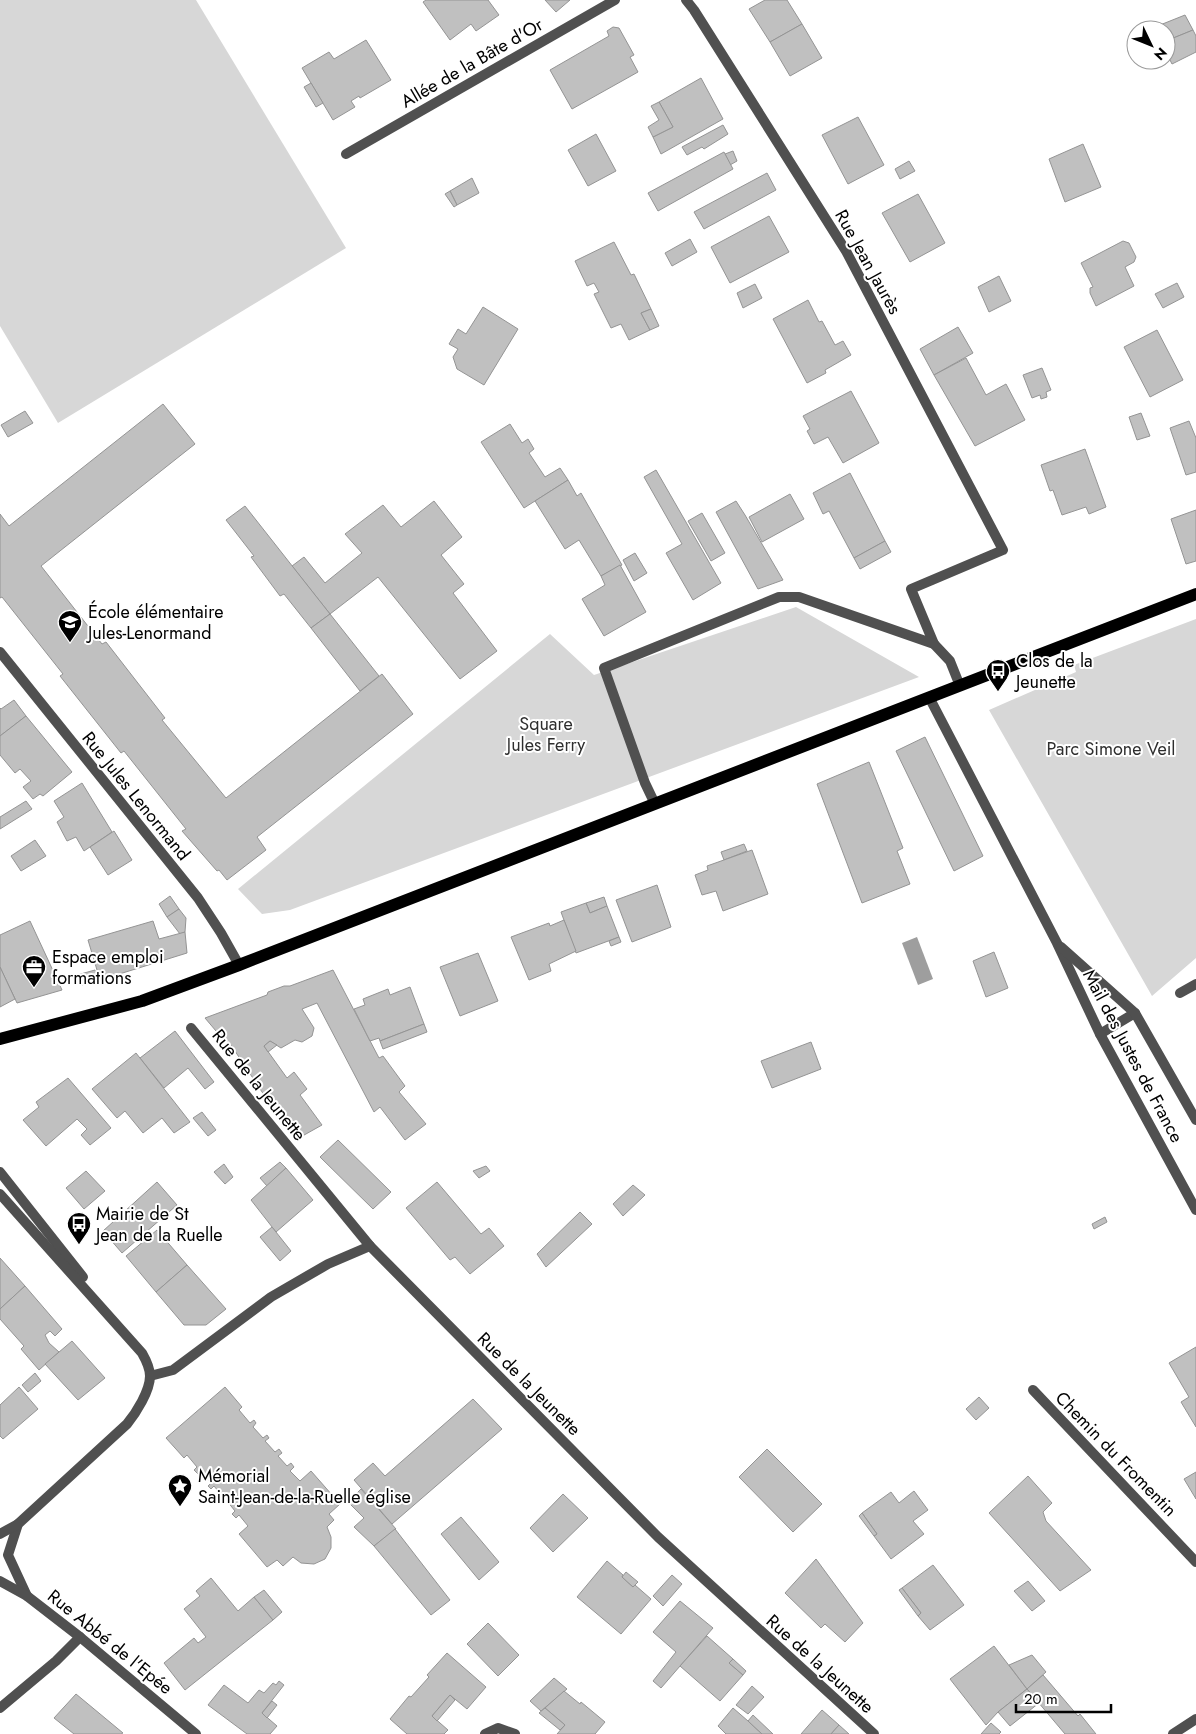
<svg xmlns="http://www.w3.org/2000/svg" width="1196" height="1734" font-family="Jost,sans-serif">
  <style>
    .green { fill: #d7d7d7 }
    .water { fill: #9e9e9e }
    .building { fill: #c0c0c0; stroke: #949494 }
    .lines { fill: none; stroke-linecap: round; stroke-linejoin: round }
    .lane { stroke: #505050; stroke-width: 10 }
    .street { stroke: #505050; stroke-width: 10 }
    .primary { stroke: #000; stroke-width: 12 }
    .labels { text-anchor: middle; stroke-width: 4; stroke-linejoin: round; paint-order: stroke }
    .street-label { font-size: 18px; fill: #000; stroke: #fff }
    .poi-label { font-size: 18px; fill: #000; stroke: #fff; text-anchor: start }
    .park-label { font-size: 18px; fill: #2e2e2e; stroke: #fff }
  </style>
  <rect width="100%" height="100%" fill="#fff"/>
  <!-- green -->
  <g class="green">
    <path d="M0,0H196L346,248L58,423L0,326Z"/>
    <path d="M796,607L919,677L290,910L262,914L238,889L550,634L594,675Z"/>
    <path d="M1196,619V958L1152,996L989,710L1076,672L1074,665Z"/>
  </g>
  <!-- water -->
  <path class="water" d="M917,937L933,979L918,985L902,943Z"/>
  <!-- building -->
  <g class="building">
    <path d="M426,0H488L499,15L476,31L471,24L450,40L423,2Z"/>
    <path d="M545,0H570L556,12Z"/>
    <path d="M765,0H787L802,24L770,42L749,9Z"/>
    <path d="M1185,15L1193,30L1166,41V30H1156L1155,27Z"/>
    <path d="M802,24L822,58L790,76L770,42Z"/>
    <path d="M613,27L619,28L634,55L630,57L638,72L572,109L550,70L609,36L607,31Z"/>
    <path d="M1193,30L1196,36V52L1172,64L1166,52V41Z"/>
    <path d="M366,40L391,80L360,98L359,96L351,101L355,107L333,120L302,68L329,52L334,59Z"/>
    <path d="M701,78L723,119L661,154L653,137L673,127L659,102Z"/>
    <path d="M311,83L323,103L316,107L304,87Z"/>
    <path d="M659,102L673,127L653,137L648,127L659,120L651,106Z"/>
    <path d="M858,117L884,165L848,184L822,135Z"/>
    <path d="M723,125L728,134L704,149L702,147L687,155L682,147Z"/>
    <path d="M596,134L616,171L588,186L568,150Z"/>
    <path d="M1083,144L1101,187L1065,202L1049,159Z"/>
    <path d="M733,151L737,161L730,165L725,154Z"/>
    <path d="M724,152L733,169L658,211L648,193Z"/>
    <path d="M909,161L915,171L900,179L895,169Z"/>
    <path d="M767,173L776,190L704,229L694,212Z"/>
    <path d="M472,178L479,193L457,205L450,191Z"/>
    <path d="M450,191L457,205L454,207L445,194Z"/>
    <path d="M918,194L945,243L910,262L882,213Z"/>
    <path d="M769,216L789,252L730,283L711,247Z"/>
    <path d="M690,239L697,252L672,266L665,253Z"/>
    <path d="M1123,241L1129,243L1136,257L1134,262L1125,267L1134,286L1096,306L1090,293V288L1093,287L1081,263Z"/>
    <path d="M614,242L631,275L634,274L651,309L641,313L650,330L629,340L621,324L611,328L594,294L599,292L594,283L587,286L575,261Z"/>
    <path d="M999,276L1011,301L989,312L978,287Z"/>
    <path d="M1177,283L1184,297L1163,308L1155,294Z"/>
    <path d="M755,284L762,298L743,308L737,293Z"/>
    <path d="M808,300L819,322L822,321L835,345L843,341L851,355L825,370L826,373L807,383L773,319Z"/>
    <path d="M483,307L518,329L484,385L457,369L453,357L458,349L449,344L458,329L466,334Z"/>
    <path d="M651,309L659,326L650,330L641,313Z"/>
    <path d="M958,327L973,353L934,375L920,349Z"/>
    <path d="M1157,330L1183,380L1150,397L1124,347Z"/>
    <path d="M966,358L986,395L1006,384L1025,420L975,446L934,375Z"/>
    <path d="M1042,368L1051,390L1046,392L1047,397L1041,399L1040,395L1032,398L1023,375Z"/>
    <path d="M851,391L879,443L843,463L828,437L814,444L807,431L810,429L803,416Z"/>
    <path d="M163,404L195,444L41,566L102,644L106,642L165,718L162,720L226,798L382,674L413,714L257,837L266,850L227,880L219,870L217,871L182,831L186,829L124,751L121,753L60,676L63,674L2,597L0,598V514L9,526Z"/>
    <path d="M25,411L33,423L8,437L1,425Z"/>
    <path d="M1141,413L1150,436L1137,440L1129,417Z"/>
    <path d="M1189,421L1196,438V472L1186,475L1170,428Z"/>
    <path d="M510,424L522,443L528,439L534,449L529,453L545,477L560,468L568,480L524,508L481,442Z"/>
    <path d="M1085,449L1106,507L1089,514L1086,507L1062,515L1053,490L1050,491L1041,465Z"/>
    <path d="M656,470L721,583L693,600L666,553L682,544L644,477Z"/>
    <path d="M850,473L885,541L854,558L829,511L823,514L813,493Z"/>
    <path d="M568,480L577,496L581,493L622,565L601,576L579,540L565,549L535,501Z"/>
    <path d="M790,494L804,519L762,542L749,517Z"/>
    <path d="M434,501L462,537L441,555L464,584L453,593L497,651L460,679L378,577L330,614L292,566L304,557L325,583L362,553L345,534L383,505L401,527Z"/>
    <path d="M736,501L745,515L783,580L758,589L716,512Z"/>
    <path d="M245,506L330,614L311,628L284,594L280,596L251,557L254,556L226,520Z"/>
    <path d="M1196,510V561L1186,564L1171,519Z"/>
    <path d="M702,513L725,553L711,561L688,521Z"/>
    <path d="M885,541L891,552L860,569L854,558Z"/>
    <path d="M635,553L647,573L634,581L623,560Z"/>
    <path d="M620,565L646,612L604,636L582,599L605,585L601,576Z"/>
    <path d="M330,614L379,676L360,691L311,628Z"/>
    <path d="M14,700L26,716L0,736V708L1,709Z"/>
    <path d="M26,716L72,772L43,796L40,794L33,799L23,787L31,781L20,769L15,773L0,755V736Z"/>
    <path d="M925,737L983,856L954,871L896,751Z"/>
    <path d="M869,762L903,848L897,851L910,884L862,903L817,784Z"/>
    <path d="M82,783L112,832L84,851L76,837L67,841L57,822L64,817L54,801Z"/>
    <path d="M26,801L32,809L0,829V817Z"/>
    <path d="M114,831L132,860L108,875L90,847Z"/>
    <path d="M35,840L46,856L21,871L11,856Z"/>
    <path d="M744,844L747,851L724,860L721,852Z"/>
    <path d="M752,850L768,894L723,911L716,891L702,895L695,875L708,870L707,866Z"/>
    <path d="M657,885L671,927L632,942L616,900Z"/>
    <path d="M170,896L179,909L167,917L159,904Z"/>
    <path d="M604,897L607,906L590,913L586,903Z"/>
    <path d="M586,903L590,913L607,906L619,937L576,953L561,912Z"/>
    <path d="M179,909L186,918L185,932L180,934L167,917Z"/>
    <path d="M564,920L576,951L549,964L551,971L529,980L511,937L549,923L550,926Z"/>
    <path d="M30,921L62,990L17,1003L0,967V935Z"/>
    <path d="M153,921L159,939L185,932L187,953L100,980L88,940Z"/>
    <path d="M619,937L621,942L611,946L609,941Z"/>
    <path d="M994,952L1008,988L986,997L973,961Z"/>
    <path d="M478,953L498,1001L460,1016L440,967Z"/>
    <path d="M0,967L15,999L0,1007Z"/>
    <path d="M95,970L98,980L82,985L77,975Z"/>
    <path d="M333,970L379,1058L383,1056L405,1086L399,1092L426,1124L405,1140L380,1107L374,1112L317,1003L302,1009L314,1028L312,1036L302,1042L295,1040L281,1048L270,1041L264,1046L287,1078L294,1072L307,1089L300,1095L322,1125L297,1139L268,1101L229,1042L227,1044L205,1018L267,995L268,992L284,986H290Z"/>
    <path d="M410,987L424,1024L380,1041L379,1038L370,1041L354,1009L365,1005L363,999L388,989L390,995Z"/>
    <path d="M424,1024L427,1032L383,1049L380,1041Z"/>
    <path d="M175,1031L214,1082L205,1089L188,1068L164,1088L140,1058Z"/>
    <path d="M270,1041L277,1045L268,1052L264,1046Z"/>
    <path d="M811,1042L821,1069L772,1088L761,1061Z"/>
    <path d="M136,1053L190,1122L174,1133L162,1118L143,1133L125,1111L117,1118L92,1089Z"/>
    <path d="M68,1078L111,1128L90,1145L81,1135L87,1129L77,1119L46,1146L23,1120L39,1107L36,1102Z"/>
    <path d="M202,1112L216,1130L208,1136L193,1118Z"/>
    <path d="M338,1140L391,1192L373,1209L320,1157Z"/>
    <path d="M280,1162L286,1168L267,1186L260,1178Z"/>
    <path d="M224,1164L233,1177L225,1184L214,1172Z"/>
    <path d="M486,1166L490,1171L479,1178L473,1171Z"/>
    <path d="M286,1168L313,1200L276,1232L251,1200Z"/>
    <path d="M86,1171L105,1191L84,1209L66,1188Z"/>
    <path d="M157,1182L177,1205L122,1253L103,1231Z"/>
    <path d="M437,1182L481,1234L489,1228L504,1246L470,1274L455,1257L450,1260L406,1208Z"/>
    <path d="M633,1185L645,1195L623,1216L613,1204Z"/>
    <path d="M580,1212L592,1224L546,1267L537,1254Z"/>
    <path d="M1105,1217L1107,1222L1094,1229L1092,1224Z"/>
    <path d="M272,1227L291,1251L280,1261L260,1237Z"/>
    <path d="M157,1230L187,1265L156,1292L126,1256Z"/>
    <path d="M0,1258L25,1286L0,1309Z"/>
    <path d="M187,1265L226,1309L206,1325H184L156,1292Z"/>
    <path d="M25,1286L62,1329L55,1336L50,1331L45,1335L49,1343L59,1352L39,1370L21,1349L24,1346L0,1319V1309Z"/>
    <path d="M72,1341L105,1378L78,1400L45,1364Z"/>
    <path d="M1196,1347V1427L1181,1402L1189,1397L1169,1363Z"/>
    <path d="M35,1373L41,1381L28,1392L22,1385Z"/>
    <path d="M19,1387L38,1409L3,1439L0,1436V1405Z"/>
    <path d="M225,1387L242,1407L239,1410L250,1423L254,1420L256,1423L253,1427L263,1438L267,1435L269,1438L265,1441L275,1452L279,1449L282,1453L278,1456L287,1466L291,1463L294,1467L290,1471L300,1481L311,1471L340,1504L329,1514L334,1520L327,1527L331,1537V1548L325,1559L314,1564L301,1563L293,1557L283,1566L277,1560L267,1567L239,1534L248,1526L239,1515L236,1518L232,1514L235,1511L227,1501L224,1504L220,1500L223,1497L214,1486L211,1489L208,1486L211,1483L201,1471L198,1474L194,1470L197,1467L187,1455L184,1458L166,1438Z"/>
    <path d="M979,1397L989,1408L976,1420L966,1409Z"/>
    <path d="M473,1399L502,1429L392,1524L354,1480L373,1463L385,1476Z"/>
    <path d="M767,1449L822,1504L793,1532L739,1477Z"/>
    <path d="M1196,1472V1499L1184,1479Z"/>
    <path d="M1028,1476L1052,1503L1043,1512L1046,1521L1091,1570L1060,1591L989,1513Z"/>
    <path d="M361,1489L396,1529L374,1546L354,1527L364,1518L348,1502Z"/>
    <path d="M914,1491L928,1510L913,1521L924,1534L891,1559L874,1536L877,1534L862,1513L891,1492L899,1503Z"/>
    <path d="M563,1494L588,1518L553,1552L530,1528Z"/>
    <path d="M862,1513L877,1534L874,1536L859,1516Z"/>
    <path d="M461,1517L499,1562L479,1580L441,1534Z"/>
    <path d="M395,1529L450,1600L431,1615L374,1546Z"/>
    <path d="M816,1559L863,1623L845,1642L825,1624L821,1628L785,1593Z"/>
    <path d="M607,1561L623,1575L622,1577L633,1587L635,1585L651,1599L621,1634L577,1597Z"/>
    <path d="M933,1565L964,1605L930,1630L918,1616L921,1613L902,1588Z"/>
    <path d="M626,1572L638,1582L633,1587L622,1577Z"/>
    <path d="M672,1575L682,1584L663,1606L653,1596Z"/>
    <path d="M211,1578L238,1611L254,1597L273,1620L185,1690L164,1663L194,1638L198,1643L206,1637L184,1609L200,1596L196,1591Z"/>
    <path d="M1028,1581L1045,1601L1032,1611L1014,1591Z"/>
    <path d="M902,1588L921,1613L918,1616L899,1590Z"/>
    <path d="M264,1590L282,1612L273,1620L254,1597Z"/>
    <path d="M680,1601L713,1628L661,1688L653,1681L676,1652L653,1632Z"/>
    <path d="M488,1623L519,1655L498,1676L467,1644Z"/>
    <path d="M707,1636L733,1659L729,1663L743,1675L720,1701L680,1666Z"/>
    <path d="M994,1646L1027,1689L998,1712L986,1725L950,1679Z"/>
    <path d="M447,1653L486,1687L467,1709L450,1695L432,1716L448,1730L444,1734H407L390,1719L409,1696L411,1697L429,1677L427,1675Z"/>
    <path d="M1032,1655L1046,1672L1027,1689L1009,1665Z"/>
    <path d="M733,1659L746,1671L743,1675L729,1663Z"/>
    <path d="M1043,1675L1078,1716L1080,1714L1096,1734H1065L1027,1689Z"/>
    <path d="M554,1678L567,1689L541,1711L530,1701Z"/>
    <path d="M279,1681L284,1685L262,1713L277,1726L270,1734H247L208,1705L224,1685L248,1703L259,1690L264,1693L273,1683L276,1685Z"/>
    <path d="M752,1686L764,1697L748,1714L736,1705Z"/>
    <path d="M1027,1689L1039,1703L1010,1726L998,1712Z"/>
    <path d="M564,1691L580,1704L581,1702L605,1722L595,1734H557L565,1725L545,1708Z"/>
    <path d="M76,1694L123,1733L121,1734H74L54,1718Z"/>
    <path d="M450,1695L455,1700L437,1721L432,1716Z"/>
    <path d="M272,1701L277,1705L267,1718L262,1713Z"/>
    <path d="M545,1708L565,1725L560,1730L539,1713Z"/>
    <path d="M733,1708L748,1721L762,1734H726L718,1726Z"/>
    <path d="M822,1710L839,1725L831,1734H801Z"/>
    <path d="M753,1715L773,1734H762L748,1721Z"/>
    <path d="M991,1723L1001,1732L999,1734H981Z"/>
    <path d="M839,1725L849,1734H831Z"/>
  </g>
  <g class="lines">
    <!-- lane -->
    <g class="lane">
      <path d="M1180,993L1196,984"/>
      <path d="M1100,1034L1135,1013"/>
    </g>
    <!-- street -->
    <g class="street">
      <path d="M686,0L694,10L846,251L1003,550L911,589L934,644"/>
      <path d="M346,154L615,0"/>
      <path d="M0,652L198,898L221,933L239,965"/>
      <path d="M929,697L1057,943L1100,1034L1196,1210"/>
      <path d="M655,804L645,783L604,668L779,597H799L934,644L950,661L960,686"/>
      <path d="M1061,947L1135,1013L1196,1120"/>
      <path d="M191,1028L370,1246L658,1537L874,1734"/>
      <path d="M0,1172L83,1277"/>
      <path d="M0,1194L142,1353C146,1360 150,1368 150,1376C150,1391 136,1413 127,1424L18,1524L8,1555L27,1596"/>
      <path d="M150,1376L173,1370L271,1297L328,1264L370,1246"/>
      <path d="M1033,1390L1196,1562"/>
      <path d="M0,1534L18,1524"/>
      <path d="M0,1581L27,1596L80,1637L196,1734"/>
      <path d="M0,1708L56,1661L80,1637"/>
      <path d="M485,1734L498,1728L515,1734"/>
      <path d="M1173,1734L1196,1719"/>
    </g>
    <!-- primary -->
    <path class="primary" d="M0,1039L142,1001L239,965L1196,594"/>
  </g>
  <!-- icons -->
  <defs>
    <g id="school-pin" transform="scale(1.25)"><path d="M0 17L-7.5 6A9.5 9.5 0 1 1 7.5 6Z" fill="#000" stroke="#fff"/><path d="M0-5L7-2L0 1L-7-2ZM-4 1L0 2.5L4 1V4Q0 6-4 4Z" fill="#fff"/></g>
    <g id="bus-pin" transform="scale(1.25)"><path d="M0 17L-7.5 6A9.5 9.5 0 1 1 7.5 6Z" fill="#000" stroke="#fff"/><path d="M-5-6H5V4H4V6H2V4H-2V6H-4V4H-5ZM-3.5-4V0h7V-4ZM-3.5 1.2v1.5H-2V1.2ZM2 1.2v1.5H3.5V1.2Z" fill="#fff"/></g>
    <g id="office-pin" transform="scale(1.25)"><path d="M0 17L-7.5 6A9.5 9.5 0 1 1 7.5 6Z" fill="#000" stroke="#fff"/><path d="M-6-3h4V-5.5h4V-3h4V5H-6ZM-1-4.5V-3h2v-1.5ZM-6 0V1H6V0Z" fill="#fff"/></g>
    <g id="sight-pin" transform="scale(1.25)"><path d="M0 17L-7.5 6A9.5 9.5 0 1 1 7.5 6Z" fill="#000" stroke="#fff"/><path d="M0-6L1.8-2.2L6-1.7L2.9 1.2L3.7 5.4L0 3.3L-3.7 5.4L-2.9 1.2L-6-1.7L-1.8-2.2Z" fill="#fff"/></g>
  </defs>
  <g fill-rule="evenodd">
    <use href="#school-pin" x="70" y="622"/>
    <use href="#bus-pin" x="998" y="671"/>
    <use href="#office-pin" x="34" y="967"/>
    <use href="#bus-pin" x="79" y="1224"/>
    <use href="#sight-pin" x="180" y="1486"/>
  </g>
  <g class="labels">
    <!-- street labels -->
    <g class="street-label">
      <text transform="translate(472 63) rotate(-30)" y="6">Allée de la Bâte d'Or</text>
      <text transform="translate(868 262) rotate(61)" y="6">Rue Jean Jaurès</text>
      <text transform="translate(136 796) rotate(51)" y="6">Rue Jules Lenormand</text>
      <text transform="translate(1133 1056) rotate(62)" y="6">Mail des Justes de France</text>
      <text transform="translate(259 1085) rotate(51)" y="6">Rue de la Jeunette</text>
      <text transform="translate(529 1384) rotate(45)" y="6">Rue de la Jeunette</text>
      <text transform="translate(1116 1454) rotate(46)" y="6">Chemin du Fromentin</text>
      <text transform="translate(110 1642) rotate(39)" y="6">Rue Abbé de l'Epée</text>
      <text transform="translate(820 1664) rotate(42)" y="6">Rue de la Jeunette</text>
    </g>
    <!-- poi labels -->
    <g class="poi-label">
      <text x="88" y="618">École élémentaire<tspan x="88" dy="21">Jules-Lenormand</tspan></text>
      <text x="1016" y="667">Clos de la<tspan x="1016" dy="21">Jeunette</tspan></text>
      <text x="52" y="963">Espace emploi<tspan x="52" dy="21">formations</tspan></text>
      <text x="96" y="1220">Mairie de St<tspan x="96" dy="21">Jean de la Ruelle</tspan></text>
      <text x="198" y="1482">Mémorial<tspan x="198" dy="21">Saint-Jean-de-la-Ruelle église</tspan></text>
    </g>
    <!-- park labels -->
    <g class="park-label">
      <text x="546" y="730">Square<tspan x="546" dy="21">Jules Ferry</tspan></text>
      <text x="1111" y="755">Parc Simone Veil</text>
    </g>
  </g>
  <!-- north arrow -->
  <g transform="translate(1151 45) rotate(133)"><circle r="24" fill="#ffffff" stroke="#999999"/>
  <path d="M0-4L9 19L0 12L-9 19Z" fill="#000000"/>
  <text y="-8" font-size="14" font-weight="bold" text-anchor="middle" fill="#000000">N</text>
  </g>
  <!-- scale -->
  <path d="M1016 1704v8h95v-8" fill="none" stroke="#000000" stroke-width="2.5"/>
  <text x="1024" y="1704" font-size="15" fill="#000000" stroke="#ffffff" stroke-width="4" paint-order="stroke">20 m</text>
</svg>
